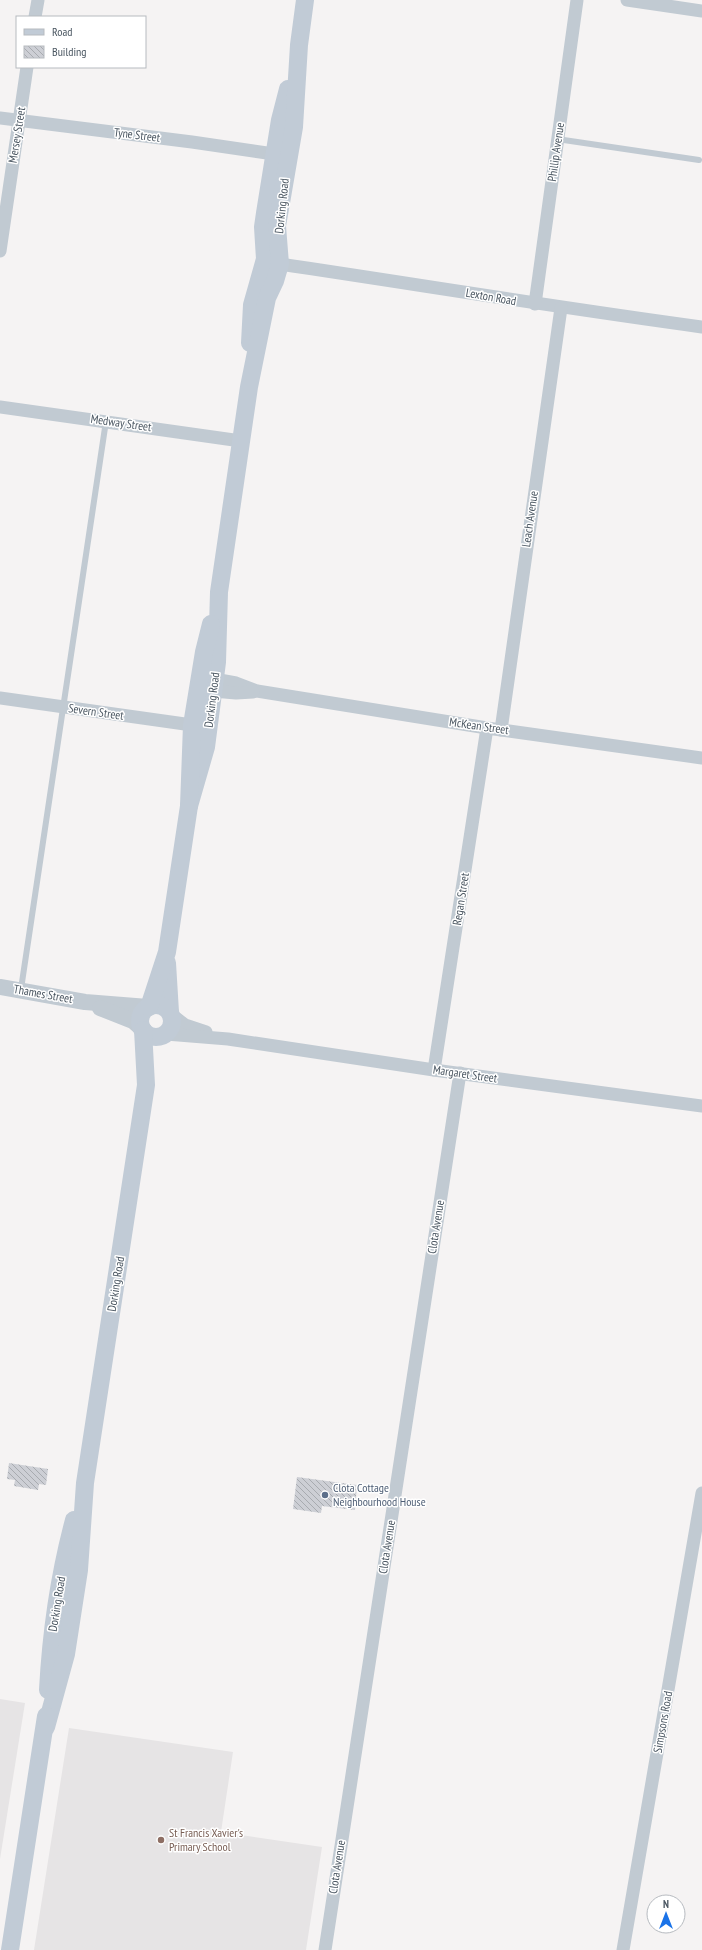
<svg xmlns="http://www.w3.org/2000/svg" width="702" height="1950" font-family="'PT Sans Narrow',sans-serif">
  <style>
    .education { fill: #e6e4e5 }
    .building { fill: url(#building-back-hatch) }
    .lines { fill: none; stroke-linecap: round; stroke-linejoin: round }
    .service { stroke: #c1cad2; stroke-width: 6 }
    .minor { stroke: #c1cad2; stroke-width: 13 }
    .tertiary { stroke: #c1cad2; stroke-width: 16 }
    .secondary { stroke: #c1cbd6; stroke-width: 18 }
    .service-dot { fill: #5c6f8a; stroke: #fff; stroke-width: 1.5 }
    .education-dot { fill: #8d6e63; stroke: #fff; stroke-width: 1.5 }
    .labels { text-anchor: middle; stroke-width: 3; stroke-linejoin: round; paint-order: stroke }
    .street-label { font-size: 12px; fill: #4a5661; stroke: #fff }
    .service-label { font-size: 12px; fill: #4e5e75; stroke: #fff; text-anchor: start }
    .education-label { font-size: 12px; fill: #785e54; stroke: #fff; text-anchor: start }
  </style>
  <defs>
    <pattern id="building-back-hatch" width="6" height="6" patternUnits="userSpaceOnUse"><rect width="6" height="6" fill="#cdcfd5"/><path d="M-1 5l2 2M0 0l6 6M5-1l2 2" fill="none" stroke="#a8abb0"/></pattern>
  </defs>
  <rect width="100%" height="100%" fill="#f5f3f3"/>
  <!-- education -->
  <g class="education">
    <path d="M0,1699L25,1703L0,1859Z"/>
    <path d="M69,1728L233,1752L221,1832L322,1847L306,1950H34Z"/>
  </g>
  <!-- building -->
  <g class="building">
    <path d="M9,1463L48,1469L46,1485L39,1484L38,1490L14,1486L15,1480L7,1479Z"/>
    <path d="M297,1477L357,1485L355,1510L322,1506L321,1513L293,1509Z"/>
  </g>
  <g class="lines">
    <!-- service -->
    <g class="service">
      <path d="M557,139L699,160"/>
      <path d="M21,989L106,421"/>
    </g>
    <!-- minor -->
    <g class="minor">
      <path d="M627,0L702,11"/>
      <path d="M35,17L38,0"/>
      <path d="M0,118L192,142L274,154"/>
      <path d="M0,251L27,67"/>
      <path d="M280,264C421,285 561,308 702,327"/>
      <path d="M535,304L577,0"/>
      <path d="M0,407L241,441"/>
      <path d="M214,679L236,683L257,691L487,728L702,758"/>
      <path d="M213,691L236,693L253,692"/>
      <path d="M0,698L192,725"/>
      <path d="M501,730L561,308"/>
      <path d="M172,1015L185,1025L206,1032"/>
      <path d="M166,1034L228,1039L434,1070L702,1106"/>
      <path d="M434,1070L487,728"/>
      <path d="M325,1950L460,1073"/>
      <path d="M623,1950L702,1493"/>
    </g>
    <!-- tertiary -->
    <g class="tertiary">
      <path d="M0,987L85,1002L148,1007"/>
      <path d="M100,1008L133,1021L141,1028"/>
    </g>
    <!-- secondary -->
    <g class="secondary">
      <path d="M250,343L252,305L265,259L263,227L265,213L280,120L288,89"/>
      <path d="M189,806L206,747L217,662L219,592L249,387L267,298L275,281L280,264L277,226L294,127L299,45L305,0"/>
      <path d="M167,963L170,1012"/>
      <circle cx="156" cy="1021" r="16"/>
      <path d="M149,1007L167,952L189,806L192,725L204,652L211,624"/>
      <path d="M48,1690C51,1633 59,1576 74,1520"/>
      <path d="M46,1727L66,1654L79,1570L85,1483L146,1085L143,1030"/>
      <path d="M10,1950L46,1716"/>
    </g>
  </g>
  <!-- markers -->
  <circle class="service-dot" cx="325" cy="1495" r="4"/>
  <circle class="education-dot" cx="161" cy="1840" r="4"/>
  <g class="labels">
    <!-- street labels -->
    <g class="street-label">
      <text transform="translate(17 135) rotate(-81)" y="4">Mersey Street</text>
      <text transform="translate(137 135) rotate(7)" y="4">Tyne Street</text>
      <text transform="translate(556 152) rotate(-82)" y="4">Phillip Avenue</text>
      <text transform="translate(282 206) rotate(-84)" y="4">Dorking Road</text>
      <text transform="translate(491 297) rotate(10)" y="4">Lexton Road</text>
      <text transform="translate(121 423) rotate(8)" y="4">Medway Street</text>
      <text transform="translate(530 519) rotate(-82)" y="4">Leach Avenue</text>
      <text transform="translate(212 700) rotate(-83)" y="4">Dorking Road</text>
      <text transform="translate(96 712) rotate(8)" y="4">Severn Street</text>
      <text transform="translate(479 726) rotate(8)" y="4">McKean Street</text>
      <text transform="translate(461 899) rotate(-81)" y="4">Regan Street</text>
      <text transform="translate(43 994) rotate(10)" y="4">Thames Street</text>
      <text transform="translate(465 1074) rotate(8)" y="4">Margaret Street</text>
      <text transform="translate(436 1227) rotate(-81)" y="4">Clota Avenue</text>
      <text transform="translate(116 1284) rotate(-81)" y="4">Dorking Road</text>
      <text transform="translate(387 1547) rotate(-81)" y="4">Clota Avenue</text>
      <text transform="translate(57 1604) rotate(-81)" y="4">Dorking Road</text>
      <text transform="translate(663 1722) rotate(-80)" y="4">Simpsons Road</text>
      <text transform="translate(337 1867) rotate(-81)" y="4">Clota Avenue</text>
    </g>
    <!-- service labels -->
    <g class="service-label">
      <text x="333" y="1492">Clota Cottage<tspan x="333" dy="14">Neighbourhood House</tspan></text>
    </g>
    <!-- education labels -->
    <g class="education-label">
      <text x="169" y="1837">St Francis Xavier's<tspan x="169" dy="14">Primary School</tspan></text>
    </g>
  </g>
  <!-- legend -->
  <rect x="16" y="16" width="130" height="52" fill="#ffffff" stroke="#b7bbc0"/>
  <rect x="24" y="29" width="20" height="6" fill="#c1cbd6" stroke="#b7bbc0"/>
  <text x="52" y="36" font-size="12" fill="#4a5661">Road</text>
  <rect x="24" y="46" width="20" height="12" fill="url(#building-back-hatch)" stroke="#b7bbc0"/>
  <text x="52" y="56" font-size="12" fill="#4a5661">Building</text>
  <!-- north arrow -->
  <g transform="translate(666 1914)"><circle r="19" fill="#ffffff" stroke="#b7bbc0"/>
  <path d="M0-3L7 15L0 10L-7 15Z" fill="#1a73e8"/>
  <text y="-6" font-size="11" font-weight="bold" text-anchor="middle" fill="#4a5661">N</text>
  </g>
</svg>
